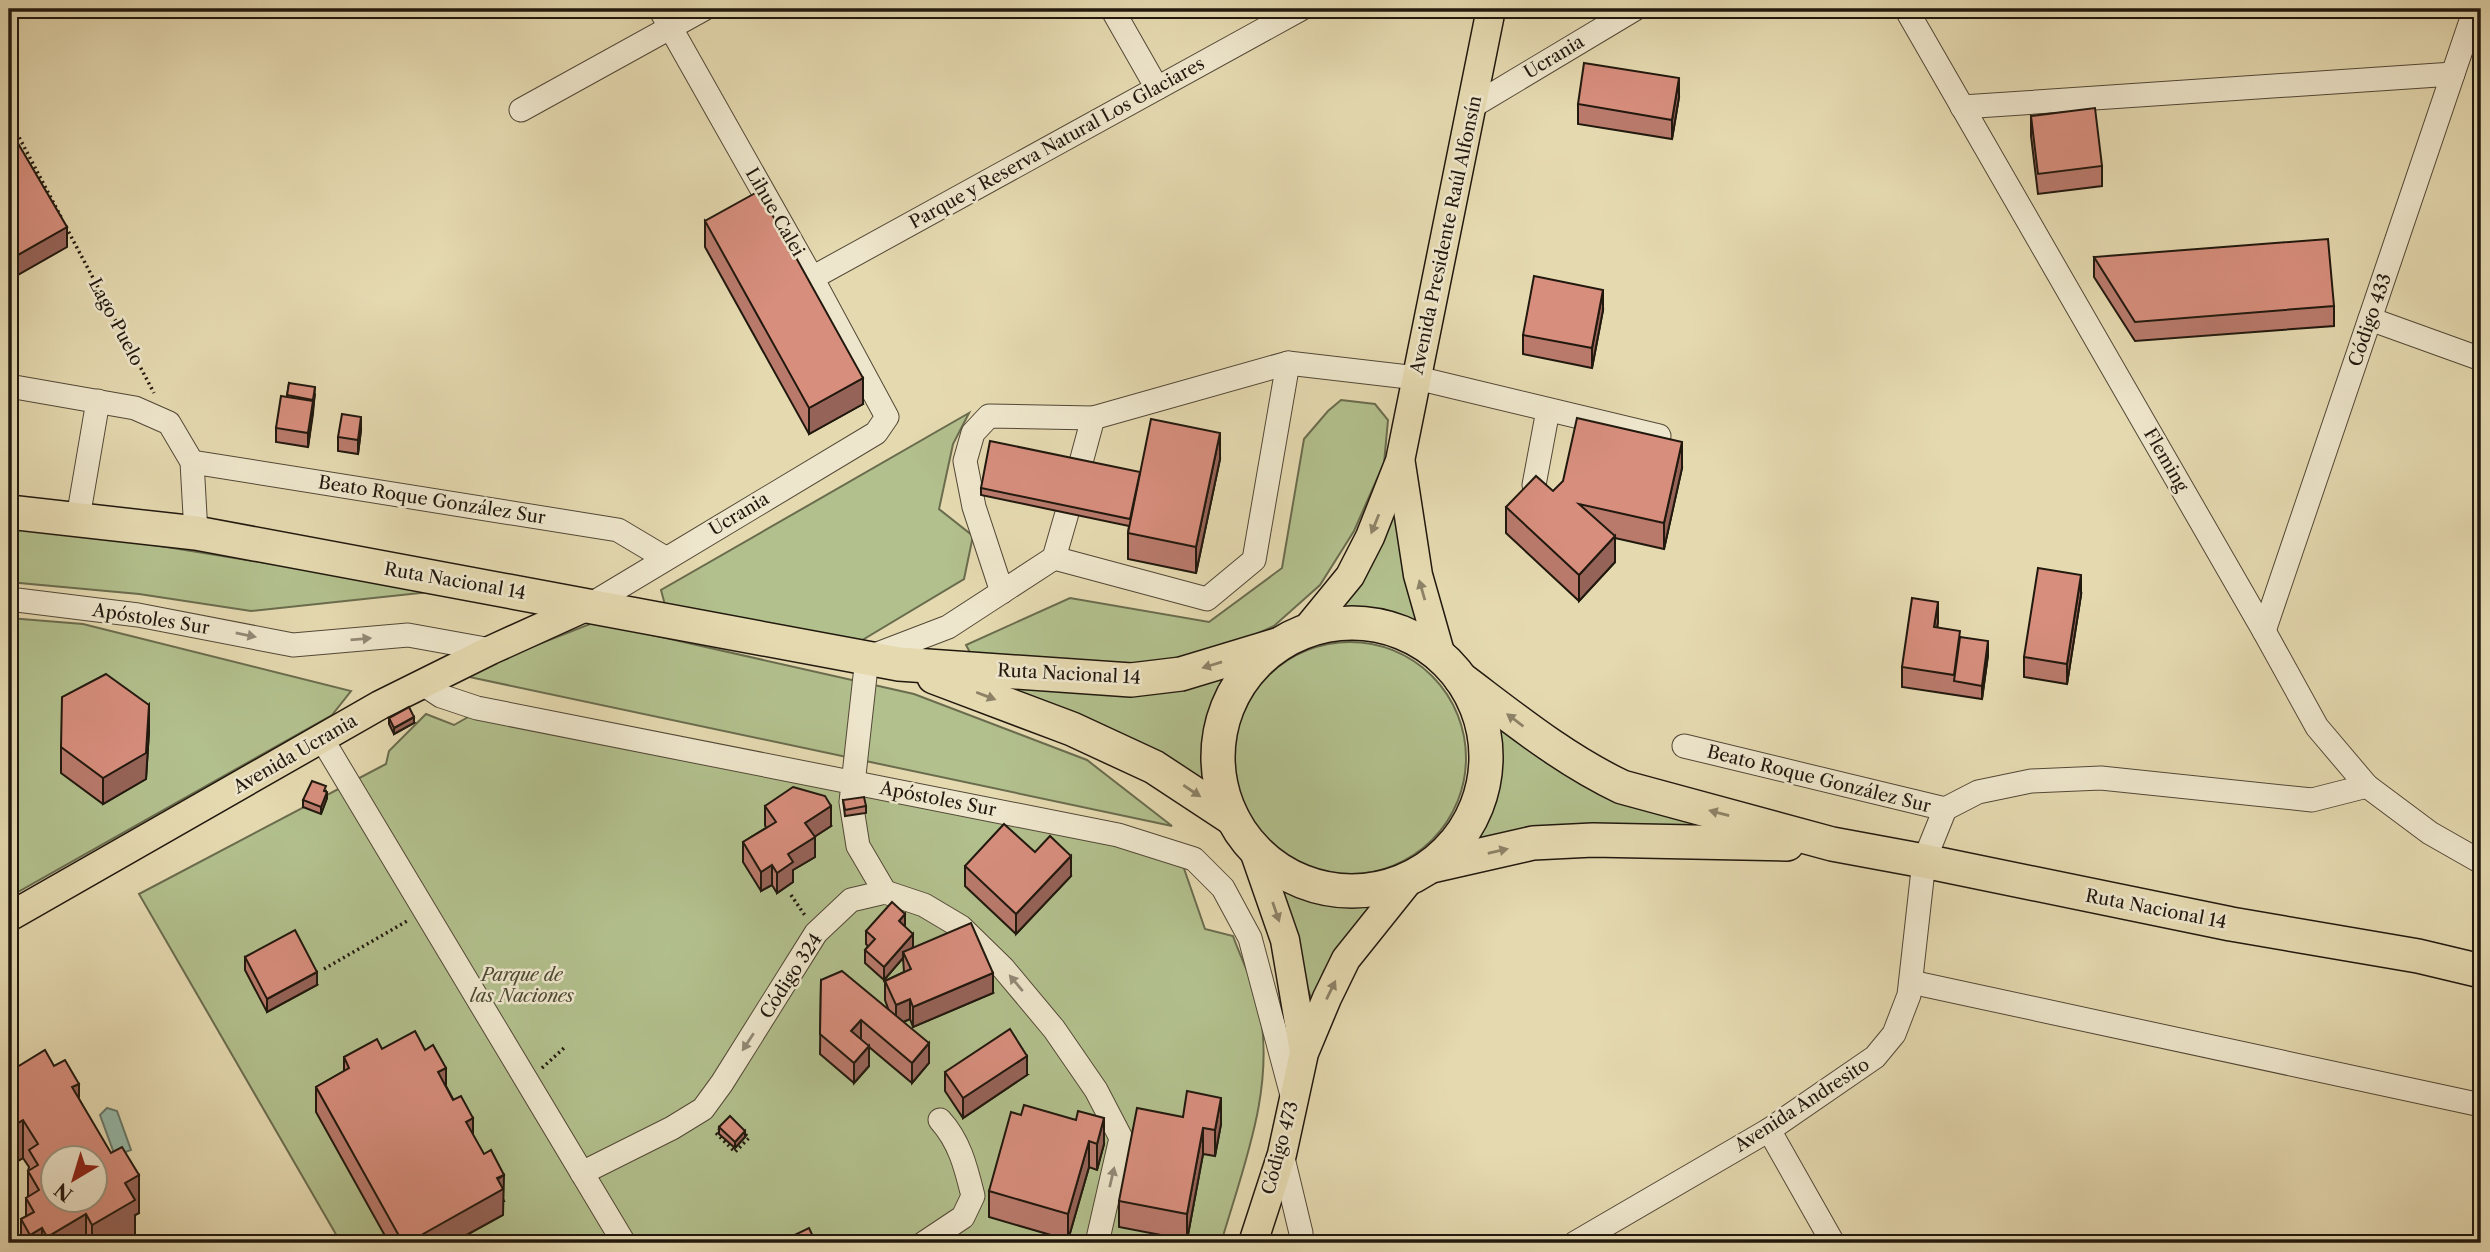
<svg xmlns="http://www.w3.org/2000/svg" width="2490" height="1252" font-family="'Libre Caslon Text',serif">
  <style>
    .green { fill: #b2c08d; stroke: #6a6c4e; stroke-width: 2 }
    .water { fill: #96baa9; stroke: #67796b; stroke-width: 2 }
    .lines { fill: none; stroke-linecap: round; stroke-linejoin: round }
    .minor-casing { stroke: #524836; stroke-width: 25 }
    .major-casing { stroke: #21180e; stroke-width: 31 }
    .highway-casing { stroke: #21180e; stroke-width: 36 }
    .path { stroke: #21180e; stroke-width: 3.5; stroke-dasharray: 2 3.5; stroke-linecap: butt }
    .minor { stroke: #eee6cc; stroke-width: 23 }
    .major { stroke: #e5d9b0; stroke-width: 28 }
    .highway { stroke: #e5d9b0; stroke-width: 33 }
    .wall { fill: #b97a6c; stroke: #21180e; stroke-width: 2 }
    .shaded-wall { fill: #966358; stroke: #21180e; stroke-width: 2 }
    .building { fill: #d78e7d; stroke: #21180e; stroke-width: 2; fill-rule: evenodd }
    .oneway { fill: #8d8267 }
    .oneway2 { fill: #928976 }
    .labels { text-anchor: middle; stroke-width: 5; stroke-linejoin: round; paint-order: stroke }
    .street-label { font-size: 18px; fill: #21180e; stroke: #eee6cc }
    .park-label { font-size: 18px; font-style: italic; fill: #4c4a34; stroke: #eee6cc }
  </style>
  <rect width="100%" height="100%" fill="#e5d9b0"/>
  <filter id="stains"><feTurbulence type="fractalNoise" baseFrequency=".00286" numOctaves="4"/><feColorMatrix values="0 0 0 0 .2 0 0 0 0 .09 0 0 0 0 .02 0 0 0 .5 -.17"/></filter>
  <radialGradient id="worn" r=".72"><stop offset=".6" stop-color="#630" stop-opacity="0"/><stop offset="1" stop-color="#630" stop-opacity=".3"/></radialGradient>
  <!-- green -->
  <g class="green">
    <path d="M1341,400L1375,404L1388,420L1384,463L1354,531L1320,585L1274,626L1228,647L1130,667L973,658L966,645L1070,598L1209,622L1282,568L1304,439L1328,411Z"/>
    <path d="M969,413L953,444L939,509L973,536L964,579L859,642L665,605L661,590Z"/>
    <path d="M1396,498L1423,636L1373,611L1324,617Z"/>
    <path d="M9,527L74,532L439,591L251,611L139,594L9,582Z"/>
    <path d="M9,618L83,624L351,691L332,715L9,897Z"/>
    <path d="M595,622L914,694L1087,760L1172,826L460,675Z"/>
    <circle cx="1350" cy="758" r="116"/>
    <path d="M1238,668L1212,723L1211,799L979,682Z"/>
    <path d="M1485,711L1723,827L1461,848L1488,801L1495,760Z"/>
    <path d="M477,712L1180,857L1205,929L1233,936C1241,959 1254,983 1259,1007C1276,1087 1243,1167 1221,1243H341L139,894L386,764L389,751L426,714L454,725Z"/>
    <path d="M1272,881L1324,902L1378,897L1324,971L1313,1003L1298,962Z"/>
  </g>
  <!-- water -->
  <path class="water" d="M107,1108L117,1111L131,1150L115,1156L100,1115Z"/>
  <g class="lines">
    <!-- minor casing -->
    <g class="minor-casing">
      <g id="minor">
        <path d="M1112,9L1157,88"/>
        <path d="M1906,9L2264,631L2317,727L2367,786L2430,833L2481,862"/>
        <path d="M1473,106L1635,9"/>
        <path d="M1962,107L2453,74"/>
        <path d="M521,110L704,9"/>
        <path d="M812,278L1301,9"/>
        <path d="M2370,319L2481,359"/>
        <path d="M9,386L135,408L169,423L192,462L196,533"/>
        <path d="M192,462L618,530L665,558"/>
        <path d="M1080,466L1093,418L1288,363L1417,378L1659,436"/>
        <path d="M1534,485L1548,410"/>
        <path d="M78,518L98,401"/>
        <path d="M1054,558L1207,599L1254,560L1288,363"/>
        <path d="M1002,592L974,507L965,461L973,433L989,416L1093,418"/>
        <path d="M9,599L138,615L293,645L408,635L491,650"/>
        <path d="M588,606L876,433L887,417L812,278L660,9"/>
        <path d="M2264,631L2475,9"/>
        <path d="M423,684L441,696L477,708L1118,835L1194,859L1223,888L1250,938L1293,1099"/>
        <path d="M322,739L624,1243"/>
        <path d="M1684,746L1945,809L1978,792L2031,781L2101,778L2312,800L2367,786"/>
        <path d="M885,892L858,846L851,802L867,658L948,627L1054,558L1067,513"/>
        <path d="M1911,982L2481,1105"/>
        <path d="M1769,1130L1833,1243"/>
        <path d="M1282,1154L1301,1233L1300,1243"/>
        <path d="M582,1173L672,1128L703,1109L722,1083L816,933L851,900L885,892L924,905L961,927L1003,968L1054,1029L1096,1090L1121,1138L1097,1243"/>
        <path d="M924,1243L963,1217L973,1196C966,1168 960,1142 940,1120"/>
        <path d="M1575,1243L1769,1130L1875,1057L1894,1034L1909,995L1924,861L1945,809"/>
      </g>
    </g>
    <!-- major casing -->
    <g class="major-casing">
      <g id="major">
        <path d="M1401,464L1418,575L1441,656"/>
        <path d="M1305,631L1350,576L1370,537L1400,461L1491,9"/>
        <path d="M1253,848L1285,940L1304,1052"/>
        <path d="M9,917L380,705L491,650L588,606"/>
        <path d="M1253,1243L1282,1154L1304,1053L1327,998L1346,959L1410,879"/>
      </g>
    </g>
    <!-- highway casing -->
    <g class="highway-casing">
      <g id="highway">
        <path d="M9,512L196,533L899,664L1131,680L1181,674L1277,645"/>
        <circle cx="1352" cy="757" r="134"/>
        <path d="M934,677L1072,729L1154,767L1233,819"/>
        <path d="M1461,679C1513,718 1563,759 1622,787L1832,844L1924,861L2231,924L2418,956L2481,971"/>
        <path d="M1432,866L1533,843L1593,840L1787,844"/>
      </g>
    </g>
    <!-- path -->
    <g class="path">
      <path d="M9,118L61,217"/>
      <path d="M66,227L154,393"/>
      <path d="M791,895L806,917"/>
      <path d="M324,969L407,921"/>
      <path d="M542,1068L564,1048"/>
      <path d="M730,1119L749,1138L735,1152L716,1133Z"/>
    </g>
    <!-- minor -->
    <use href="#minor" class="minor"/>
    <!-- major -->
    <use href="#major" class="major"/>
    <!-- highway -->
    <use href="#highway" class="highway"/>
  </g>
  <!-- wall -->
  <g class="wall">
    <path d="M1679,97L1672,139L1578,124V104Z"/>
    <path d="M2031,116L2102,166V186L2038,194L2031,136Z"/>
    <path d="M705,221L863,404L809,434L705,247Z"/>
    <path d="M2094,257L2334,306V326L2135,341L2094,277Z"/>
    <path d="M1603,310L1592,368L1523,354V335Z"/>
    <path d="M289,383L315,394L308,447L276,442V428L287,397Z"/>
    <path d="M361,430L358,454L338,451V437Z"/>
    <path d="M1220,459L1196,573L1128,559V533L1129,526L981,495V488L1140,472Z"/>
    <path d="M1682,468L1664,549L1615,538V562L1579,601L1506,533V507L1553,491Z"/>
    <path d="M2081,595L2067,684L2024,677V657Z"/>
    <path d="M1938,622L1937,627L1960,637L1988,655L1982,699L1902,687V667Z"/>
    <path d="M389,718L414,723L394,734L389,724Z"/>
    <path d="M149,731L146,779L103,804L61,773V747Z"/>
    <path d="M326,791L327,798L321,814L303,807V800Z"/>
    <path d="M843,800L866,806V813L845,816Z"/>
    <path d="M765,806L831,826L814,837L815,857L793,870V882L777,893L772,885L761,891L743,862V842L766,828L765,825Z"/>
    <path d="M1035,852L1071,876L1016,934L965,886V866Z"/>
    <path d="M905,927L913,947L912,948L993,993L913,1027L910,1019L903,1022L929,1063L912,1083L869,1047V1066L854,1083L820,1054L821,980L889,1011L885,1000V981L904,972L903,958L884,980L865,963V950L868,946L866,944V931Z"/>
    <path d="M245,957L317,985L267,1012L245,970Z"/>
    <path d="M382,1049L446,1086L473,1136L504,1201H503V1215L452,1243H389L316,1112V1087L344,1071V1057Z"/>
    <path d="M9,1072L79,1099L139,1213L135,1215V1237L125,1243H21V1219L26,1217V1198L28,1197V1171L29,1167L23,1158L11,1165L9,1161Z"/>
    <path d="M945,1072L1027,1075L963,1118L945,1091Z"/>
    <path d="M1021,1115L1104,1144L1097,1170L1089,1167L1068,1240L989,1217V1191Z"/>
    <path d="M1183,1117L1221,1124L1215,1156L1203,1154L1187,1240L1119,1227V1201Z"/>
    <path d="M719,1127L745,1137L735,1148L719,1134Z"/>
  </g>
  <!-- shaded-wall -->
  <g class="shaded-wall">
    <path d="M1679,78V97L1672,139V120Z"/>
    <path d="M67,227V247L9,280V260Z"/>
    <path d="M1603,290V310L1592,368V348Z"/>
    <path d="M863,378V404L809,434V408Z"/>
    <path d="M315,387L313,414L308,447V433Z"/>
    <path d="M361,417V430L358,454V440Z"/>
    <path d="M1220,433V459L1196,573V547Z"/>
    <path d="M1682,442V468L1664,549V523Z"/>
    <path d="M1615,536V562L1579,601V575Z"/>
    <path d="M2081,575V595L2067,684V664Z"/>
    <path d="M1938,602V622L1934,646V627Z"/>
    <path d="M1988,641V655L1982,699V686Z"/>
    <path d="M149,705V731L146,779L103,804V778Z"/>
    <path d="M414,717V723L394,734V728Z"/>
    <path d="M327,792V798L321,814V807Z"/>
    <path d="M831,806V826L805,843V823Z"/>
    <path d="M815,837V857L793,870V882L777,893V873L788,854Z"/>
    <path d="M1071,856V876L1016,934V914Z"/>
    <path d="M772,865V885L761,891V872Z"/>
    <path d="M905,914V927L899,921Z"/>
    <path d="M913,934V947L905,956L903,952V958L884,980V967Z"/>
    <path d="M317,972V985L267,1012V999Z"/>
    <path d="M993,973V993L913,1027V1007Z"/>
    <path d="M910,999V1019L896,1025V1005Z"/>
    <path d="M861,1020V1040L851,1031Z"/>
    <path d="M929,1043V1063L912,1083V1063Z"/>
    <path d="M869,1046V1066L854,1083V1063Z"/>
    <path d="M1027,1056V1075L963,1118V1098Z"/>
    <path d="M446,1068V1094L438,1072Z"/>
    <path d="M79,1084V1121L72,1087Z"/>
    <path d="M1221,1098V1124L1215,1156V1130Z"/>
    <path d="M473,1118V1144L466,1122Z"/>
    <path d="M1104,1118V1144L1097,1170V1144Z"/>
    <path d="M23,1120V1158L11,1165V1127Z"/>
    <path d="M1203,1128V1154L1187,1240V1214Z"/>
    <path d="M745,1131V1137L735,1148V1142Z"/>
    <path d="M1089,1141V1167L1068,1240V1214Z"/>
    <path d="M139,1175V1213L135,1215V1237L125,1243H92V1225L125,1183Z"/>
    <path d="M504,1175L503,1215L452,1243H407Z"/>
    <path d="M86,1214V1243H47V1237Z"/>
    <path d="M42,1228V1243H30V1235Z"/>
  </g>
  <!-- building -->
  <g class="building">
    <path d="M1584,63L1679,78L1672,120L1578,104Z"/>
    <path d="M2095,108L2102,166L2038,174L2031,116Z"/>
    <path d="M9,128L67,227L9,260Z"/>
    <path d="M759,191L863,378L809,408L705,221Z"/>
    <path d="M2328,239L2334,306L2135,322L2094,257Z"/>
    <path d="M1534,276L1603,290L1592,348L1523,335Z"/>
    <path d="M289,383L315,387L313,400L287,395Z"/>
    <path d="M281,396L313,401L308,433L276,428Z"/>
    <path d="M342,414L361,417L358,440L338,437Z"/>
    <path d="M1577,418L1682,442L1664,523L1579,504L1615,536L1579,575L1506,507L1536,476L1553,491L1563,481Z"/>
    <path d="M1151,419L1220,433L1196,547L1128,533Z"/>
    <path d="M990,441L1140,472L1130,519L981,488Z"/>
    <path d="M2038,568L2081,575L2067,664L2024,657Z"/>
    <path d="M1912,598L1938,602L1934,627L1960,631L1954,675L1902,667Z"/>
    <path d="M1960,637L1988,641L1982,686L1954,681Z"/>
    <path d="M106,674L149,705L146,753L103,778L61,747L62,697Z"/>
    <path d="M409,707L414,717L394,728L389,718Z"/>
    <path d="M312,781L326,786L324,791L327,792L321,807L303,800Z"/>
    <path d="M793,787L825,796L831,806L805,823L815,837L788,854L793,862L777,873L772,865L761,872L743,842L776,822L765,806Z"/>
    <path d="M864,797L866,806L845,810L843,800Z"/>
    <path d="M1004,824L1035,852L1050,836L1071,856L1016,914L965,866Z"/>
    <path d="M892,902L905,914L899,921L913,934L884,967L865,950L875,939L866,931Z"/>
    <path d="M971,923L993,973L913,1007L910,999L896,1005L885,981L911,969L903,952Z"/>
    <path d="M295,930L317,972L267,999L245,957Z"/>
    <path d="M842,971L929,1043L912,1063L861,1020L851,1031L869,1046L854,1063L820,1034L821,980Z"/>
    <path d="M1010,1029L1027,1056L963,1098L945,1072Z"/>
    <path d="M415,1031L425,1050L433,1045L446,1068L438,1072L453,1100L461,1096L473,1118L466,1122L484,1154L491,1150L504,1175L497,1178L503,1189L407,1243H403L316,1087L349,1068L344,1057L377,1039L382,1049Z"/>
    <path d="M45,1050L54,1066L65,1060L79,1084L72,1087L111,1153L122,1147L139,1175L125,1183L135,1200L92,1225L86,1214L47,1237L42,1228L30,1235L21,1219L34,1212L26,1198L39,1190L28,1171L38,1165L29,1150L38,1144L23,1120L11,1127L9,1124V1072ZM52,1158H94V1200H52Z"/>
    <path d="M1187,1091L1221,1098L1215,1130L1203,1128L1187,1214L1119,1201L1137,1108L1183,1117Z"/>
    <path d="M1024,1105L1076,1120L1078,1111L1104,1118L1097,1144L1089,1141L1068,1214L989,1191L1011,1112L1021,1115Z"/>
    <path d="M730,1116L745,1131L735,1142L719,1127Z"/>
    <path d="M809,1228L816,1243H785L784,1240Z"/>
    <path d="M589,1237L592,1243H577Z"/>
  </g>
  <!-- one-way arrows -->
  <defs><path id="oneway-solid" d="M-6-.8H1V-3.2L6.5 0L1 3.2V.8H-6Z" transform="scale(1.75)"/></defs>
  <g class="oneway">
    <use href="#oneway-solid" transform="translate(1375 524) rotate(112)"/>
    <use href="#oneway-solid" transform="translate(1422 590) rotate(-106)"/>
    <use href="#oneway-solid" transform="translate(1212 665) rotate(163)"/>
    <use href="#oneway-solid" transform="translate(986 696) rotate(21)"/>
    <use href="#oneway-solid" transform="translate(1515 720) rotate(-143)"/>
    <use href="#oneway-solid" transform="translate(1192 791) rotate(34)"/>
    <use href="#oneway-solid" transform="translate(1719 813) rotate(-165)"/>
    <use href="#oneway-solid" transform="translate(1498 851) rotate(-13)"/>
    <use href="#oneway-solid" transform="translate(1276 912) rotate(71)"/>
    <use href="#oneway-solid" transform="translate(1331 990) rotate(-64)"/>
  </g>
  <g class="oneway2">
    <use href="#oneway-solid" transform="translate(246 635) rotate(11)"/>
    <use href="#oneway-solid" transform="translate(361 639) rotate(-5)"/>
    <use href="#oneway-solid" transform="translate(1016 983) rotate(-130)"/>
    <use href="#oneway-solid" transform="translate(748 1042) rotate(123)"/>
    <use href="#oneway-solid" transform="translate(1112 1177) rotate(-77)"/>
  </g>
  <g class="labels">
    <!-- street labels -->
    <g class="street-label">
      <text transform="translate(1554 57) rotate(-31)" y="6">Ucrania</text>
      <text transform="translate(1057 143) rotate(-29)" y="6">Parque y Reserva Natural Los Glaciares</text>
      <text transform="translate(775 212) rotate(60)" y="6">Lihue Calei</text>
      <text transform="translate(1446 235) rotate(-78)" y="6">Avenida Presidente Raúl Alfonsín</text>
      <text transform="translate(2370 320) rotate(-71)" y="6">Código 433</text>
      <text transform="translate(116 322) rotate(62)" y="6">Lago Puelo</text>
      <text transform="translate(2166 460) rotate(60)" y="6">Fleming</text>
      <text transform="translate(432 500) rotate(9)" y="6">Beato Roque González Sur</text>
      <text transform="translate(739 514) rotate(-31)" y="6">Ucrania</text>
      <text transform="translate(455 581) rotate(10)" y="6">Ruta Nacional 14</text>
      <text transform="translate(151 619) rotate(9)" y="6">Apóstoles Sur</text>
      <text transform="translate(1069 674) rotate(3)" y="6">Ruta Nacional 14</text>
      <text transform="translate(295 754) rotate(-30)" y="6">Avenida Ucrania</text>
      <text transform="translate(1819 779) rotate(14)" y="6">Beato Roque González Sur</text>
      <text transform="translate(938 799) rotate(11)" y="6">Apóstoles Sur</text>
      <text transform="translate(2156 909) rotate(11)" y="6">Ruta Nacional 14</text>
      <text transform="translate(791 976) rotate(-57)" y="6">Código 324</text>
      <text transform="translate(1802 1105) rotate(-33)" y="6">Avenida Andresito</text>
      <text transform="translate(1280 1148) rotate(-75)" y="6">Código 473</text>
    </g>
    <!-- park labels -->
    <g class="park-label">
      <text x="522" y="981">Parque de<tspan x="522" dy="21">las Naciones</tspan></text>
    </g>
  </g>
  <!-- margin -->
  <rect width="2490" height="1252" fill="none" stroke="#e5d9b0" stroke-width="35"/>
  <rect x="10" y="10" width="2469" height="1231" fill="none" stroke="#21180e" stroke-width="3.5"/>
  <rect x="18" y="18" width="2455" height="1217" fill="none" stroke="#21180e" stroke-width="2"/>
  <!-- north arrow -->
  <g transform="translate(74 1179) rotate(218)"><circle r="33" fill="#eee6cc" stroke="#9c9480" stroke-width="2"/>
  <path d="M0-5L12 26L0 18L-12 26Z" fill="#8f2418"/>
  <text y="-10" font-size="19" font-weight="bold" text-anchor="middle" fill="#21180e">N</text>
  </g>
  <rect width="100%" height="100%" filter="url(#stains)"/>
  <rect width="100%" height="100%" fill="url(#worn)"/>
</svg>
